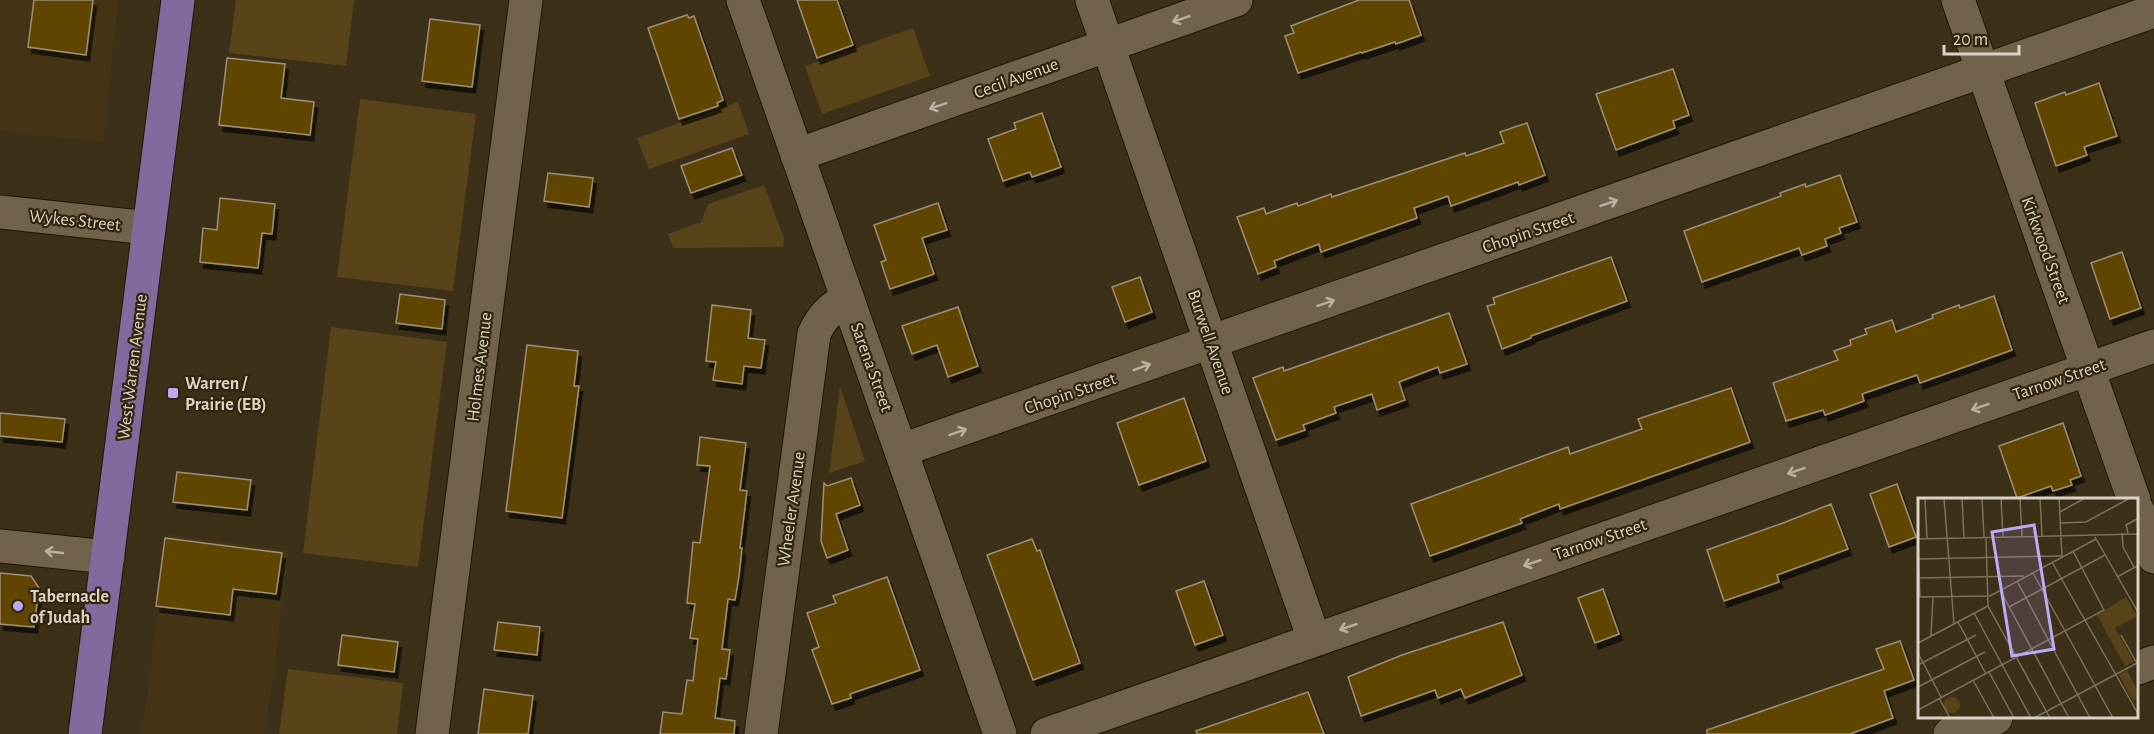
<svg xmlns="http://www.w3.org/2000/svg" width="2154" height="734" font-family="'Alegreya Sans',sans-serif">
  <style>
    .built { fill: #453516 }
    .green { fill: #594318 }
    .building { fill: #604405; stroke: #9d8f75; stroke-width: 1.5; filter: url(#shadow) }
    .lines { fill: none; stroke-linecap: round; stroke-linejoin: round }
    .minor-casing { stroke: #231702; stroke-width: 35 }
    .major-casing { stroke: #231702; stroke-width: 35 }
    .minor { stroke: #71634b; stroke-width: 33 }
    .major { stroke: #826a9f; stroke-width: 33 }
    .oneway { stroke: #bab1a0 }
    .poi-dot { fill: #bcaaf6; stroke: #32260f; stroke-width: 2 }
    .labels { text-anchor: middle; stroke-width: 4.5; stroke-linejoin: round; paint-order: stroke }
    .street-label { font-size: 18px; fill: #dad2c4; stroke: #32260f }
    .poi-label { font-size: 18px; font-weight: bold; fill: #dad2c4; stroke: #32260f; text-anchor: start }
    .inset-road { fill: none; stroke: #7b715d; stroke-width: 1.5 }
    .view { fill: #bcaaf6; fill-opacity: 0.15; stroke: #bcaaf6; stroke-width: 3 }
    .inset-edge { fill: none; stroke: #dad2c4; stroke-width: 3 }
  </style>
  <defs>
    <filter id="shadow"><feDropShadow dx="3.5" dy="6" stdDeviation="0" flood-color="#0009"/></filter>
  </defs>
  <rect width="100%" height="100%" fill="#3c3019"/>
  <!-- built -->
  <g class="built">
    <path d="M0,0H118L103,142L0,131Z"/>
    <path d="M168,534L289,551L265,734H142Z"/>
  </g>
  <!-- green -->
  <g class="green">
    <path d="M236,0H354L346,66L229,53Z"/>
    <path d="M913,28L930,76L822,114L805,66Z"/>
    <path d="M360,99L476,114L453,291L337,277Z"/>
    <path d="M738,102L749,134L649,169L637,138Z"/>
    <path d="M764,185L784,238L783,247L673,248L668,234L701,222L708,204Z"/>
    <path d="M331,327L447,342L418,567L303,553Z"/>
    <path d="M840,386L865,461L829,473Z"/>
    <path d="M288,669L403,683L397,734H279Z"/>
  </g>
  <!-- building -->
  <g class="building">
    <path d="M34,0H93L86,55L28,47Z"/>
    <path d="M797,0H837L853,45L817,58Z"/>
    <path d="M1359,0H1409L1421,35L1396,44L1395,42L1362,53L1361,52L1298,73L1285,36L1294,33L1291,26Z"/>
    <path d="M687,15L689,18L694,16L723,100L717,103L718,106L679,119L648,28Z"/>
    <path d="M430,19L480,25L472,87L422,81Z"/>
    <path d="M227,58L285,64L281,98L314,102L310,135L219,125Z"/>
    <path d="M1673,69L1689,115L1673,121L1675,128L1616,150L1596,94Z"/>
    <path d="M2099,83L2117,136L2084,147L2087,155L2056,166L2035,103L2065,92L2066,95Z"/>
    <path d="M1042,113L1061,167L1032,177L1030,172L1003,181L988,139L1016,129L1014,123Z"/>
    <path d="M1527,123L1545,175L1519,185L1518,182L1451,206L1448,196L1414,208L1417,218L1321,252L1319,244L1282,258L1274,261L1276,267L1258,274L1237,217L1264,208L1266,214L1297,203L1298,206L1331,194L1332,197L1465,153L1466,156L1504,143L1500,132Z"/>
    <path d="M732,148L742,175L691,193L681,166Z"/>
    <path d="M548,173L593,178L589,207L544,201Z"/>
    <path d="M1840,175L1857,222L1839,228L1841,233L1825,239L1827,246L1802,255L1799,248L1702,282L1684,231L1781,196L1780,193L1805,184L1806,187Z"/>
    <path d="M220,198L275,204L272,234L262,233L258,268L200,262L203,228L217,230Z"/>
    <path d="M938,203L947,230L922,238L934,274L890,289L881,262L886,260L874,225Z"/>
    <path d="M2122,252L2141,308L2110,319L2091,263Z"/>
    <path d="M1611,257L1627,301L1531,336V338L1502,349L1487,306L1495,304L1493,298Z"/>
    <path d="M1140,277L1152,312L1125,322L1112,287Z"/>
    <path d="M400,294L445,300L442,329L396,323Z"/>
    <path d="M1994,296L2012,350L1920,383L1917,375L1862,394L1864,401L1825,415L1823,410L1786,421L1773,383L1838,360L1834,351L1851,345L1850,340L1867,334L1865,329L1892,320L1896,332L1933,318L1932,315L1959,305L1960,308Z"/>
    <path d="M712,305L751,310L748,338L765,340L761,368L744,366L742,384L713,380L716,362L706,361Z"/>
    <path d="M958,307L978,366L948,377L937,345L912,354L902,326Z"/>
    <path d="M1449,313L1467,364L1440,373L1438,367L1399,382L1405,400L1377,410L1372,394L1334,407L1336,413L1303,425L1305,430L1276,440L1253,378L1283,367L1284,371Z"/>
    <path d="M527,345L578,351L574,386H579L562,518L506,511Z"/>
    <path d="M1731,388L1750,442L1560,509L1559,504L1520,519L1522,523L1430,556L1411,504L1568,447L1570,454L1642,429L1638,419Z"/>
    <path d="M1184,398L1206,461L1139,485L1117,423Z"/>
    <path d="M0,413L65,419L62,442L0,436Z"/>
    <path d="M2063,423L2081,476L2070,480L2072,485L2053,491L2051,486L2017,498L1999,446Z"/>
    <path d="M700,437L746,443L740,490L747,491L740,548H742L739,576L735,600L728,599L722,649L730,650L726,679L720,678L715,718L735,721L734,734H660L663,712L682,714L687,680L693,681L698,639L690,638L695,604L687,603L693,542L700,543L710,466L697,465Z"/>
    <path d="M177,472L251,480L247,510L173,502Z"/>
    <path d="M851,478L860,505L836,514L848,550L827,558L821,541L824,483L827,486Z"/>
    <path d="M1897,484L1916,537L1889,547L1870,494Z"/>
    <path d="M1831,504L1848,549L1777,575L1779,582L1724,601L1707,550L1783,523Z"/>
    <path d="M165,538L282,553L276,594L233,589L230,615L156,606Z"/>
    <path d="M1032,539L1037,551L1040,550L1080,663L1033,680L987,555Z"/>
    <path d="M0,573L31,576L39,588L34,627L0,624Z"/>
    <path d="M887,577L920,670L850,694L851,698L832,704L812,650L819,647L807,613L836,603L833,596Z"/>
    <path d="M1204,581L1223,635L1195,645L1176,591Z"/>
    <path d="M1603,589L1619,634L1595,643L1578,598Z"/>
    <path d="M498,622L540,627L537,655L494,650Z"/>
    <path d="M1503,622L1522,675L1465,698L1461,689L1438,698L1435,690L1361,716L1348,677L1402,655Z"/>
    <path d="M342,635L398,642L394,672L338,665Z"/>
    <path d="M1900,641L1914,680L1884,691L1893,718L1850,734H1707V730L1884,669L1876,649Z"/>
    <path d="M484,689L533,696L528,734H478Z"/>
    <path d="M1308,692L1324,734H1197L1196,731Z"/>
  </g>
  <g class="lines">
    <!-- minor casing -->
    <g class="minor-casing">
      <g id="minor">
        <path d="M743,0L1000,734"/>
        <path d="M1092,0L1314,639"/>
        <path d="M1958,0L2134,500"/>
        <path d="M797,155L1236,0"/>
        <path d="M0,212L149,228"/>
        <path d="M902,450L2154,11"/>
        <path d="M2138,511L2154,557"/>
        <path d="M0,546L108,557"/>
        <path d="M2138,668L2154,662"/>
        <path d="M432,734L526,0"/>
        <path d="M761,734L814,334C821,318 832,306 848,299"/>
        <path d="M1047,734L2154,346"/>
        <path d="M1950,734L1996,718"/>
      </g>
    </g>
    <!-- major casing -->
    <g class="major-casing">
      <path id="major" d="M85,734L178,0"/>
    </g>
    <!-- minor -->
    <use href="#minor" class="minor"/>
    <!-- major -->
    <use href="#major" class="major"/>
  </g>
  <!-- one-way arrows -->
  <defs><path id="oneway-shaft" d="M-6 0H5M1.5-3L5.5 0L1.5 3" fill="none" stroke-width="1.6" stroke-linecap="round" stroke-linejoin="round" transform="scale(1.5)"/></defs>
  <g class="oneway">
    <use href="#oneway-shaft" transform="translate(1181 19) rotate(161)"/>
    <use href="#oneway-shaft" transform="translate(938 106) rotate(161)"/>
    <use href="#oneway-shaft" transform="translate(1609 203) rotate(-19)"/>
    <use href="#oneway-shaft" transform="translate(1326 303) rotate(-19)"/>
    <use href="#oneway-shaft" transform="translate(1142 367) rotate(-20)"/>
    <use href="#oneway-shaft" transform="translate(1980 407) rotate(161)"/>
    <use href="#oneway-shaft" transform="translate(958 432) rotate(-19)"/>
    <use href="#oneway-shaft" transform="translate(1796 471) rotate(161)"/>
    <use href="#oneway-shaft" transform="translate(54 552) rotate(-174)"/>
    <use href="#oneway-shaft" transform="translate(1532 563) rotate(161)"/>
    <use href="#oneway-shaft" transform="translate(1348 627) rotate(161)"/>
  </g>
  <!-- markers -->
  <g class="poi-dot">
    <rect x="167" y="387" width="12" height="12" rx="3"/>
    <circle cx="18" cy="606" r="6"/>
  </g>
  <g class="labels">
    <!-- street labels -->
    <g class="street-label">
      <text transform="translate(1016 78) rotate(-20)" y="6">Cecil Avenue</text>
      <text transform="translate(75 220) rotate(6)" y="6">Wykes Street</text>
      <text transform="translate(1528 232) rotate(-19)" y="6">Chopin Street</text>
      <text transform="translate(2046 250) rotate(70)" y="6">Kirkwood Street</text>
      <text transform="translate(1211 342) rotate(71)" y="6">Burwell Avenue</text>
      <text transform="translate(132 367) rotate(-83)" y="6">West Warren Avenue</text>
      <text transform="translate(479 367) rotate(-83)" y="6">Holmes Avenue</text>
      <text transform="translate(872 367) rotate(70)" y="6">Sarena Street</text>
      <text transform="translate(2059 379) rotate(-19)" y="6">Tarnow Street</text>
      <text transform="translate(1070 393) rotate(-19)" y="6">Chopin Street</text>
      <text transform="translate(791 509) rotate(-82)" y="6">Wheeler Avenue</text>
      <text transform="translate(1600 539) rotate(-19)" y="6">Tarnow Street</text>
    </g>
    <!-- poi labels -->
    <g class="poi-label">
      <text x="185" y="389">Warren /<tspan x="185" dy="21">Prairie (EB)</tspan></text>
      <text x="30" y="602">Tabernacle<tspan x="30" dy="21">of Judah</tspan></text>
    </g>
  </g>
  <!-- overview -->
  <g transform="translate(1918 498)">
    <rect width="220" height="220" fill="#3c3019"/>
    <path d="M208,99L219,118L197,130L216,164L207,168L179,117ZM209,172L220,194V200L215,203L201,177ZM26 207a8 8 0 1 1 16 0a8 8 0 1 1-16 0Z" fill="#594318"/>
    <path class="inset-road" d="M7,0L9,40M26,0L36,126M44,0L46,40M64,0L66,39M83,0L85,39M102,0L104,38M122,0L124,38M141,0L144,59M142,14L167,0M143,25L168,24L212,0M204,35L205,49L216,69M210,35L208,27L221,20M68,39L70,108L132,220M177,39L221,116M0,41L2,99M0,41L221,36M0,61L143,58M134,64L219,214M115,75L195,220M199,79L221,67M0,80L106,78M99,83L172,220M82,92L151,220M0,99L72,98L178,41M91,109L187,57M56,115L113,220M40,124L68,176M203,137L221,169M13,138L15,99M0,145L70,108M0,155L23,199M0,167L58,137M71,174L96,220M55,182L76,220M0,189L67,154M21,200L32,220M0,212L186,112L155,53M116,220L221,164"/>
    <path class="view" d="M116,27L136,151L94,158L74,34Z"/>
    <rect width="220" height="220" class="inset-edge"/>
  </g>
  <!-- scale -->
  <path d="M1944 45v9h75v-9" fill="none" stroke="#dad2c4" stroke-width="3"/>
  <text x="1953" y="45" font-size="18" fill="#dad2c4" stroke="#32260f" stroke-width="4.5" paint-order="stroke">20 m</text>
</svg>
